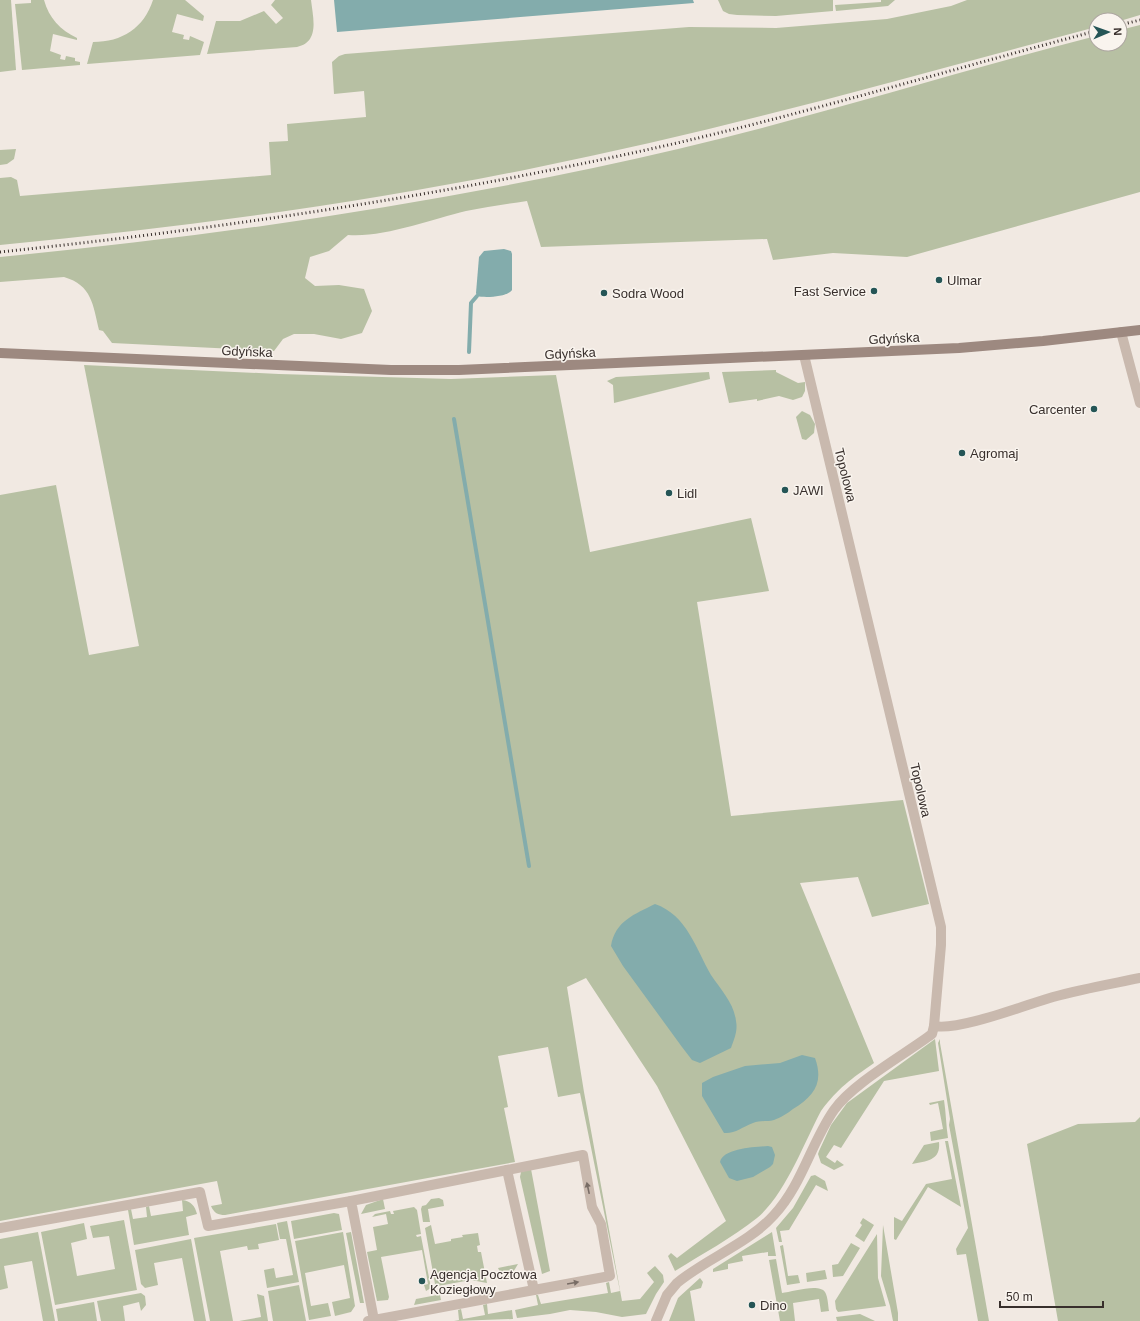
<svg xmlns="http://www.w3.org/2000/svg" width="1140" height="1321" font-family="Helvetica,sans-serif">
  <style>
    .green { fill: #b7c0a3 }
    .water { fill: #83acac }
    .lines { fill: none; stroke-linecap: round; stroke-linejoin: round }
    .stream { stroke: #83acac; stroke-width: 4 }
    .minor { stroke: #c9b9ae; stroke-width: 10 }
    .secondary { stroke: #9d8980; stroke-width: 10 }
    .rail { stroke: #382f2c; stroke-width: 3; stroke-dasharray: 1 3; stroke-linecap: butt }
    .oneway { fill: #796d66 }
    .poi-dot { fill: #255556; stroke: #f9f4ee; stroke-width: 1.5 }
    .labels { text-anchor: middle; stroke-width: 3; stroke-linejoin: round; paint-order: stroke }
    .poi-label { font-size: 13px; fill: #382f2c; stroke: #f9f4ee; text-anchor: start }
    .street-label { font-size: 13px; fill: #382f2c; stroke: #f9f4ee }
  </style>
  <rect width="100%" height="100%" fill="#f1e9e2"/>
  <!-- green -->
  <g class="green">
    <path d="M0,0H11L16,70L0,72Z"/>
    <path d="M31,0H44C49,18 60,30 77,38V40L53,34L50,51L61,55L60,59L65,60L66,56L75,58V61L80,62V65L22,70L15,4L31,3Z"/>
    <path d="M153,0H185L204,16L203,21L177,14L172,32L184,35L183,39L189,40L190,36L204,42L200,55L87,64L93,42C122,42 144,28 153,0Z"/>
    <path d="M275,0H311C313,18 320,42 297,47L207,54L216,21H240L264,11L276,24L283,18L271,5Z"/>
    <path d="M718,0H833V11L776,16L737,15L729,14L723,11Z"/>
    <path d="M881,0H895L888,6L836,11L835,5L881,2Z"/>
    <path d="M967,0H1140V15L1120,21L1096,20V27C909,77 724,130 534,168C358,204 179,228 0,245V178L11,177L17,180L20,196L271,175L269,142L288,141L287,124L366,117L364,91L334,94L332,62L339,56L345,54L689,27L776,28L887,19L951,6Z"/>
    <path d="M1140,25V192L907,257L833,253L773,260L767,239L541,247L527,201C507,204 486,207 466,211C432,219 383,238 348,235L329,251L310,257L305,278L315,286L339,285L364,289L372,311L362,333L341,339L314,334H294L283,339L274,351L112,343L103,331L99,330C93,305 92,285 64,277L0,282V257C228,235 455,201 678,149C818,116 956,72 1096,36V44H1120V30Z"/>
    <path d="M16,149L14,159L7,164L0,165V150Z"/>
    <path d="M84,365L279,374L451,379L556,375L590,552L751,518L769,591L697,602L731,816L903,800L929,904L872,917L858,877L800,883L874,1063C851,1079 838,1088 821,1111C804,1143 785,1195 757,1218C732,1238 702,1254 675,1271L668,1256L671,1253L677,1258L726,1221L657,1086L586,978L567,987L584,1092L622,1301L640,1299L654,1282L647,1273L655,1266L663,1275L664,1282L656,1294L646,1314L622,1317L596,1312L570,1310L550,1314L517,1318L515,1310L538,1305L536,1295H538L541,1304L608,1293L606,1283L609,1282L611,1293L620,1291L580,1093L558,1097L548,1047L498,1056L508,1107L504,1108L515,1162L225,1215C218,1215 214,1213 211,1206L222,1204L217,1181L0,1221V495L56,485L89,655L139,646Z"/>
    <path d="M776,370V372L798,383L805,382V391L802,397L793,400L779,396L757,401V399L729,403L722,372Z"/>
    <path d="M709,372L710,379L614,403L613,385L607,381L616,377Z"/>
    <path d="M802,411L810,415L815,424L814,433L806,440L802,439L796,417Z"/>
    <path d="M935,1039L939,1071L884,1081L841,1148L834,1145L826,1157L835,1163L837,1160L844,1165L834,1170L821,1163L818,1154L819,1151L831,1125L847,1103Z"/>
    <path d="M940,1039V1043L989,1321H978L966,1254L957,1255L956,1249L968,1228L949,1125L950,1119L938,1043Z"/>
    <path d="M944,1100C946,1113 946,1125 948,1138L931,1141L930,1132L943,1129L938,1103L930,1105L929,1103Z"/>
    <path d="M1140,1117V1321H1058L1027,1144L1078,1124L1135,1122Z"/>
    <path d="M945,1141H948L961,1207L928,1187L896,1240L894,1239V1217L902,1221L926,1184L952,1179Z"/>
    <path d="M939,1142C941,1161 926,1161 912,1164L924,1145Z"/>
    <path d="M531,1169L550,1271L542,1274L520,1177L521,1172Z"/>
    <path d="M815,1175L825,1181L828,1191L816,1185L789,1230L780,1231L782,1242H779L776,1228L793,1208L811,1176Z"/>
    <path d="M439,1198L443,1200L444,1206L428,1209L430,1222H423L421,1209L422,1206L426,1205L431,1199Z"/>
    <path d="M383,1199L385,1209L361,1214L366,1205Z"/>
    <path d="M182,1200C191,1201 195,1206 197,1214L186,1217L189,1235L134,1245L128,1210L131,1209L133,1219L147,1217L146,1207L149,1206L151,1216L183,1211Z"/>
    <path d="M414,1207L417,1210L421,1234L416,1235L417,1237L421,1236L431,1288L426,1291L424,1285L428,1284L422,1250L381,1257L389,1297L388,1300L377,1301L367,1252L377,1250L373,1227L388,1224L386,1214L372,1217L375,1214L390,1211L391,1214H394L393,1211Z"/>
    <path d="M334,1213L339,1214L342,1230L294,1239L291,1221Z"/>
    <path d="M863,1218L874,1225L864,1242L855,1236L862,1225L860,1223Z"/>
    <path d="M124,1220L137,1290L55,1305L41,1232L84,1223L87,1239L71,1243L77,1276L115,1269L109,1236L93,1238L90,1226Z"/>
    <path d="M287,1221L299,1282L267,1288L264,1270L274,1268L276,1278L293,1275L286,1239H280L277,1223Z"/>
    <path d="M276,1224L279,1240L258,1244L259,1249L248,1250L247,1246L220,1251L233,1321H210L194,1238Z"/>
    <path d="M431,1225L435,1244L451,1241V1239L463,1237L462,1235L478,1233L480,1245L477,1246L478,1252H481L487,1283L471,1280L438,1286L435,1284L425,1228Z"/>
    <path d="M883,1225L898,1313V1321H893L890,1306L881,1276Z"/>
    <path d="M38,1232L55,1321H43L32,1261L4,1266L8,1288L0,1290V1239Z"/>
    <path d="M343,1232L355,1306L351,1312L335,1316L332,1302L350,1298L344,1265L305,1273L311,1306L328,1303L331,1316L309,1320L295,1241Z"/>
    <path d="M351,1232L364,1303H360L346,1233Z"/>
    <path d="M772,1232L776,1256H768V1252L742,1256L743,1261L728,1264V1269L713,1272V1269Z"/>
    <path d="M877,1234L878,1278L886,1306L838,1312L836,1309L835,1301Z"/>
    <path d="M191,1239L206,1321H194L182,1258L154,1263L158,1285L145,1288L141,1284L135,1250Z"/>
    <path d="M851,1243L860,1248L843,1276L833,1277L832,1265L838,1264Z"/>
    <path d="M783,1245L788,1276L798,1275L800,1283L787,1285L780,1246Z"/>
    <path d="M776,1259L782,1293C792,1292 819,1283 825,1292C828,1297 828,1305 829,1311L821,1312L819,1299L793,1303L795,1321H780L769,1260Z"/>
    <path d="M518,1264L509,1279L503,1278L498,1268Z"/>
    <path d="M825,1270L827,1279L807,1282L806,1273Z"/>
    <path d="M700,1278L703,1282L701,1288L690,1291L695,1321H669L678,1298Z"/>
    <path d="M299,1285L306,1321H273L268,1291Z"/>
    <path d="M439,1290L441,1300L414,1305L416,1299L437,1295Z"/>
    <path d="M141,1293L145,1296L146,1305L141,1311L139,1302L123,1306L125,1321H101L97,1301Z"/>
    <path d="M257,1294L264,1296L268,1321H239L261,1317Z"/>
    <path d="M94,1302L97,1321H58L56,1309Z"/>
    <path d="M487,1304L488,1314L512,1310L513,1319L454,1321L459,1320L458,1310L461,1309L463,1319L485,1315L483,1305Z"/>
    <path d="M860,1314L875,1321H837L836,1317Z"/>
  </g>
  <!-- water -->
  <g class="water">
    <path d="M334,0H693L694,3L337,32Z"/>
    <path d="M504,249L511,251L512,254V290C507,297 485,298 477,296L476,293L479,257L484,251Z"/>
    <path d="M655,904C687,915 696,949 711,975C721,990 734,1003 736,1021C738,1031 734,1039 731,1048L700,1063L692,1060L682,1047L623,966L611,946C615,921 635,914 655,904Z"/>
    <path d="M802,1055L815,1058C824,1083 814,1096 793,1109C788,1113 780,1118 774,1120C767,1122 760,1120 753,1123C742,1127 735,1134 724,1133L702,1096V1083L713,1077L745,1066L780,1063Z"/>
    <path d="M768,1146L772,1147L775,1155L773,1164L770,1167L753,1177L737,1181L729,1178L720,1162C723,1148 756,1147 768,1146Z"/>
  </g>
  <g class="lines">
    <!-- stream -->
    <g class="stream">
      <path d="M469,352L471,303L477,296"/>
      <path d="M454,419L529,866"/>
    </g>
    <!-- minor -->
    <g class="minor">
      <path d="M1121,332L1140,403"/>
      <path d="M934,1026C959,1031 1025,1005 1053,997C1082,989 1111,984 1140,978"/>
      <path d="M507,1170L583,1155L592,1207L601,1224L610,1276L534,1290"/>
      <path d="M0,1228L200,1192L208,1226L351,1201"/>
      <path d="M368,1321L374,1320L534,1290L507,1170L351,1201L374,1320V1321"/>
      <path d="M656,1321L667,1295L677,1283C707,1258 748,1244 774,1215C802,1185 811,1143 834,1110C853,1083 904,1055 932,1034L934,1026L941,945V927L804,355"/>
    </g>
    <!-- secondary -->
    <path class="secondary" d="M0,353L391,370H459L959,348L1043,341L1140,330"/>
    <!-- rail -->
    <g class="rail">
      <path d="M1120,25L1140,20"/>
      <path d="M0,252C228,228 454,194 677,143C818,110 956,68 1096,31"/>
    </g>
  </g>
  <!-- one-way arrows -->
  <defs><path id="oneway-solid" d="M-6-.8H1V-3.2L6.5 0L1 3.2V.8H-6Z"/></defs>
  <g class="oneway">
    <use href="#oneway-solid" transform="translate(588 1188) rotate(-102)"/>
    <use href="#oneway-solid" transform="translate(573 1283) rotate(-10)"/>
  </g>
  <!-- markers -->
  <g class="poi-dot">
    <circle cx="939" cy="280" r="4"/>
    <circle cx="874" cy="291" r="4"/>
    <circle cx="604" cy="293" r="4"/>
    <circle cx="1094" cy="409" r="4"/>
    <circle cx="962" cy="453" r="4"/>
    <circle cx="785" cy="490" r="4"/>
    <circle cx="669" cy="493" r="4"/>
    <circle cx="422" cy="1281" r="4"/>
    <circle cx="752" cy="1305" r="4"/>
  </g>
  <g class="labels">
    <!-- poi labels -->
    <g class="poi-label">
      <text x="947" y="285">Ulmar</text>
      <text x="866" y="296" text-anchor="end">Fast Service</text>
      <text x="612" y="298">Sodra Wood</text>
      <text x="1086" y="414" text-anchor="end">Carcenter</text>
      <text x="970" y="458">Agromaj</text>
      <text x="793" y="495">JAWI</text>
      <text x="677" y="498">Lidl</text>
      <text x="430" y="1279">Agencja Pocztowa<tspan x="430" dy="15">Koziegłowy</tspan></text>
      <text x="760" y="1310">Dino</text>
    </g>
    <!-- street labels -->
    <g class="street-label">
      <text transform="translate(894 338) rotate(-3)" y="5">Gdyńska</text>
      <text transform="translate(247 351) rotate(2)" y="5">Gdyńska</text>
      <text transform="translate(570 353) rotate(-3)" y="5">Gdyńska</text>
      <text transform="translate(846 475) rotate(76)" y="5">Topolowa</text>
      <text transform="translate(921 790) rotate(77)" y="5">Topolowa</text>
    </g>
  </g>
  <!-- north arrow -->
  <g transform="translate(1108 32) rotate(88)"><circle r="19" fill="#f9f4ee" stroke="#aca5a0"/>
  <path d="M0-3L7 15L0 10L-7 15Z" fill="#255556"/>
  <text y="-6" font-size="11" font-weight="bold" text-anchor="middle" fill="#382f2c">N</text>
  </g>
  <!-- scale -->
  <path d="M1000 1301v6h103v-6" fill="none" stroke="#382f2c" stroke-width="2"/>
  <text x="1006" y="1301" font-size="12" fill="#382f2c" stroke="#f9f4ee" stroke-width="3" paint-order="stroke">50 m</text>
</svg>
